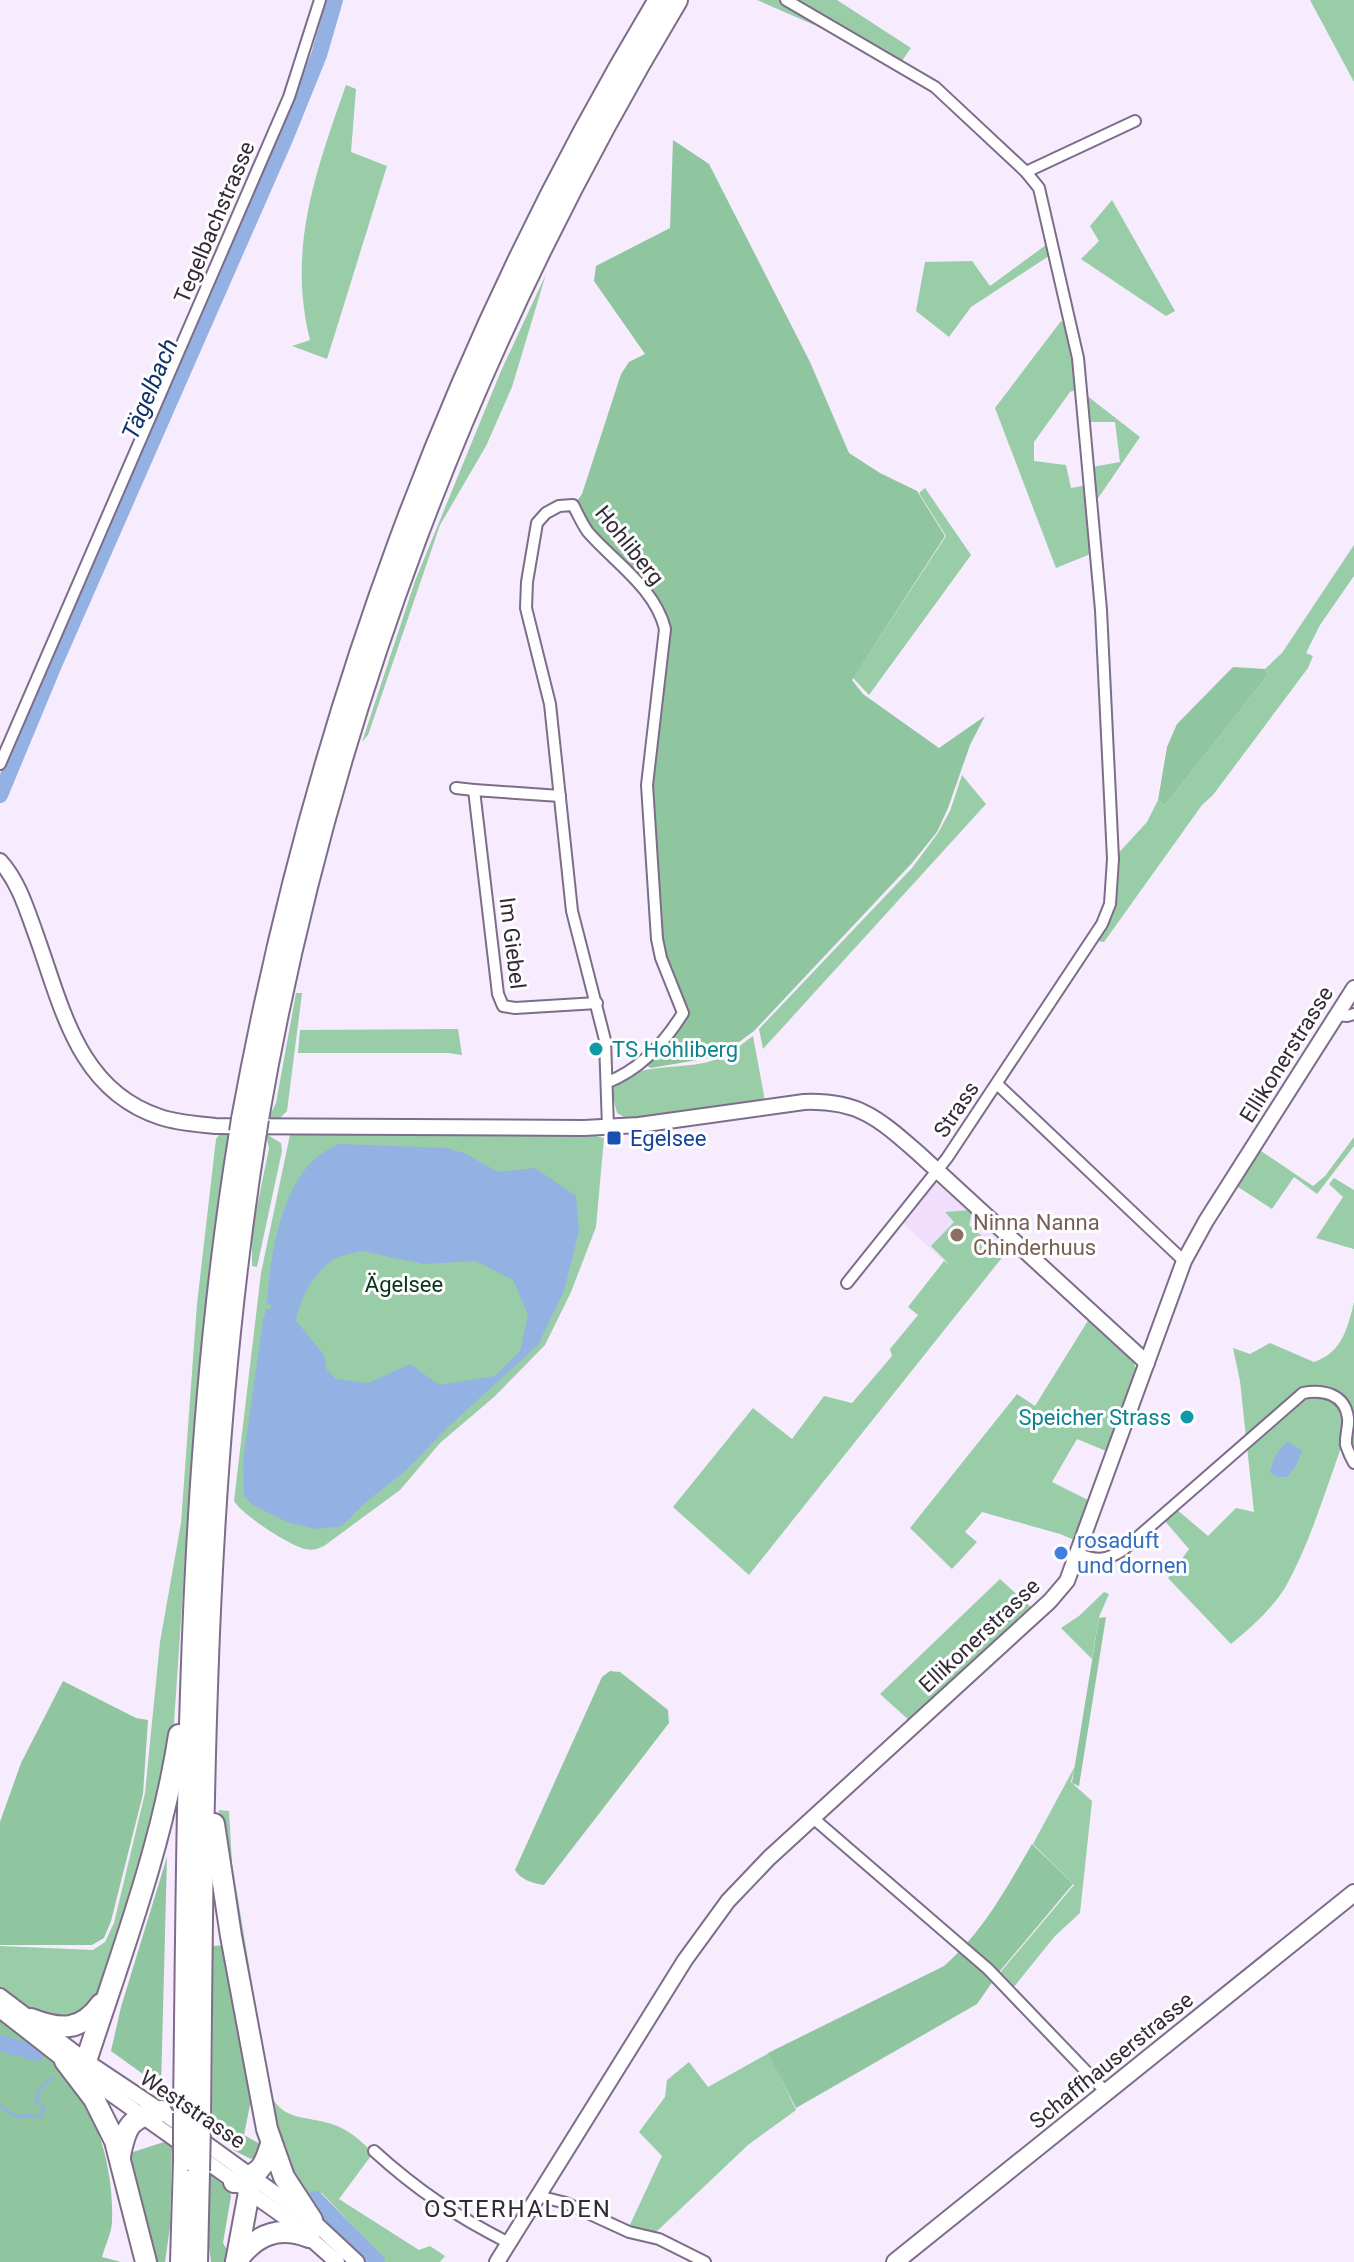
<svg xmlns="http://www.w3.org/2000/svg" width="1354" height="2262" font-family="Roboto,sans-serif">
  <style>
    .built { fill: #f0defc }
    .green { fill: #99cda7 }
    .forest { fill: #8fc59f }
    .water { fill: #93b1e2; fill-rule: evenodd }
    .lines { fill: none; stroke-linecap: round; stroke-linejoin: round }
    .stream { stroke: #93b1e2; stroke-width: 3 }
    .river { stroke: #93b1e2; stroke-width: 16 }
    .minor-casing { stroke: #7e6d89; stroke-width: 14 }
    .tertiary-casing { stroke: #7e6d89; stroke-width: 18 }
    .secondary-casing { stroke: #7e6d89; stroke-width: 18 }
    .primary-casing { stroke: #7e6d89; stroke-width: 20 }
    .motorway-casing { stroke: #7e6d89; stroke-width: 24 }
    .minor { stroke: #fff; stroke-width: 10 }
    .tertiary { stroke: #fff; stroke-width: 14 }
    .secondary { stroke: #fff; stroke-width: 14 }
    .primary { stroke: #fff; stroke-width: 16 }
    .motorway { stroke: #fff; stroke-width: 20 }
    .motorway-bridge-casing { stroke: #7e6d89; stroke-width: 24; stroke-linecap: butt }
    .motorway-bridge { stroke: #fff; stroke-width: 20 }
    .culture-dot { fill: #0f9aa8; stroke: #fdfdfd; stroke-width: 3 }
    .transit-dot { fill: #1a4fb4; stroke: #fdfdfd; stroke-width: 3 }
    .education-dot { fill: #8d6e63; stroke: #fdfdfd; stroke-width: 3 }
    .shop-dot { fill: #3f7fe0; stroke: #fdfdfd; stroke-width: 3 }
    .labels { text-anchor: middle; stroke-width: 6; stroke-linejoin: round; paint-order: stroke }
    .street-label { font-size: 22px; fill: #322b37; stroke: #fdfdfd }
    .culture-label { font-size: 22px; fill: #0d838f; stroke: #fdfdfd; text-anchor: start }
    .transit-label { font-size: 22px; fill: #164399; stroke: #fdfdfd; text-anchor: start }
    .education-label { font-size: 22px; fill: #785e54; stroke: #fdfdfd; text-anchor: start }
    .park-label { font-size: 22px; fill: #09341b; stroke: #fdfdfd }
    .shop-label { font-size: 22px; fill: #366cbe; stroke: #fdfdfd; text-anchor: start }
    .water-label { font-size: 24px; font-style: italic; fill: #0f336c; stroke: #fdfdfd }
    .neighbourhood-label { font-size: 24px; letter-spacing: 2px; fill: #322b37; stroke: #fdfdfd }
  </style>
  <rect width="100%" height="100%" fill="#f7ebfe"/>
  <!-- built -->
  <path class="built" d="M936,1182L941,1187L943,1184L1011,1247L976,1291L902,1222Z"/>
  <!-- green -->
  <g class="green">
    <path d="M757,0H837L911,48L901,62L846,29L828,31Z"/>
    <path d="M1310,0H1354V82Z"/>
    <path d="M346,85L356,89L351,152L387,166L327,359L292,346L310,340C287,248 316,171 346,85Z"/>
    <path d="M1112,200L1175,311L1166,316L1081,259L1099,241L1090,226Z"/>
    <path d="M1050,242L1052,254L971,307L949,337L916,311L925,262L972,261L990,286Z"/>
    <path d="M546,274L512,387L486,446L440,525L368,735L362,742L415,581L501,371Z"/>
    <path d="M1061,321L1068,325L1078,389L1070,392L1034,442V461L1066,465L1071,488L1093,484L1092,467L1120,462L1115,422H1087L1086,395L1140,437L1090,510L1093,553L1056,568L995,408Z"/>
    <path d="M925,488L971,555L869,695L853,678L946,536L919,493Z"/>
    <path d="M1354,545V576L1320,625L1306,653L1313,656L1308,668L1213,795L1202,805L1104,942L1091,940L1102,924L1113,859L1147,822L1158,800L1165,805L1268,675L1265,669L1282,653Z"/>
    <path d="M962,775L986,804L763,1049L759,1029L912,868L938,833L950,811Z"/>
    <path d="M296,993H302L287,1111L279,1119H268L276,1103Z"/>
    <path d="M458,1029L462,1055L448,1053H298L300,1030Z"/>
    <path d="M753,1036L765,1101L631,1121L617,1113L611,1089C640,1057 686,1074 722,1057C733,1052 743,1043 753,1036Z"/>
    <path d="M291,1130L574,1131L604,1138L596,1227L571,1292L545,1345L494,1397L440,1443L400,1490L324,1546C317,1549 313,1551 305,1549C289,1545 242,1515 234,1501L261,1273Z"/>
    <path d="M232,1131L207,1299L186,1545L173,1738L162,1798L107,1979L87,2013L48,2023L0,1990V1946L93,1950L105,1942L114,1923L145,1793L160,1642L181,1523L197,1304L216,1139L219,1135Z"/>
    <path d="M266,1134L281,1143L282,1151L257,1267L252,1266V1232L269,1148Z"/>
    <path d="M1354,1137V1146L1317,1194L1294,1177L1272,1209L1235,1185L1258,1149L1313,1186L1325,1176Z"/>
    <path d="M1334,1178L1354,1190V1249L1316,1238L1343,1197L1329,1184Z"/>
    <path d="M970,1210L972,1212L969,1225L1004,1255L749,1575L673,1507L753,1408L792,1439L824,1396L852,1403L892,1356L890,1349L918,1315L908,1307L944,1261L949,1264L931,1246L954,1222L945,1212Z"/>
    <path d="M1354,1302V1455L1345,1437C1327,1485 1311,1541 1286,1586C1272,1609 1252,1627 1231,1644L1168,1578L1189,1549L1164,1520L1176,1509L1208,1536L1236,1508L1254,1512L1240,1381L1233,1348L1250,1354L1270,1343L1314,1362C1342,1353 1348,1327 1354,1302Z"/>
    <path d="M1089,1319L1133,1360L1138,1377L1111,1453L1077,1439L1052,1482L1092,1502L1079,1542L1060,1534L982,1512L965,1532L977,1542L952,1569L910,1528L1017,1394L1035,1406Z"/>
    <path d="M1000,1579L1034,1610L911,1722L880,1694Z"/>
    <path d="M1104,1592L1109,1594L1099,1617L1092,1659L1061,1628L1079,1616Z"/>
    <path d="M1075,1766L1071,1782L1092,1801L1080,1913L1055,1936L1013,1988L998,1975L1074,1885L1033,1844Z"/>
    <path d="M219,1810L229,1811L232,1863L270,2092C280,2121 307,2116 332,2124C350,2130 361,2141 373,2153L339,2199L419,2250L430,2246L445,2256L440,2262H386L322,2193L309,2206L279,2154L223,1858Z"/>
    <path d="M769,2053L796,2110L748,2145L654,2234L628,2229L662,2156L639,2132L665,2097L667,2080L689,2062L708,2087Z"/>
  </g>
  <!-- forest -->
  <g class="forest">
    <path d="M673,140L709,164L810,362L849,453L880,473L917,491L945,536L852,680L863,694L939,748L985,716L970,745L948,808L937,832L912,863L754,1031L720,1056L651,1068L642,1063L683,1013L661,958L647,785L663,618L587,530L574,505L582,494L621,374L629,362L645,354L594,281L596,266L670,228Z"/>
    <path d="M1233,667L1265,669L1268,675L1165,805L1158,800L1167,747L1177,724Z"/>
    <path d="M1106,1617L1079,1786L1072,1783L1099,1618Z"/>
    <path d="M610,1671L620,1672L668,1710L669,1723L544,1885C532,1883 521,1880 515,1870L602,1677Z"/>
    <path d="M63,1681L136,1718L148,1720L143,1794L111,1921L104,1938L92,1945H0V1822L21,1763Z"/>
    <path d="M1032,1844L1073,1884L1000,1971L977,2004L796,2108L768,2053L944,1966C983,1932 1006,1889 1032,1844Z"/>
    <path d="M167,1857L161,2087L111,2051L121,2007Z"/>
    <path d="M226,1945L237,2030L251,2100L244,2135L262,2145V2152L251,2159L233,2150V2147L212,2134L213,1946Z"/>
    <path d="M0,2017C23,2036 51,2053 69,2077C99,2117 114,2172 112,2221C112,2232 105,2246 102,2257L121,2262H0Z"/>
    <path d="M164,2142L172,2147L170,2227L165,2262H157L149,2243L130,2153Z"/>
    <path d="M209,2174L229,2189L231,2196L223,2243L229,2253L228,2262H211L208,2239Z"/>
    <path d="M322,2194L386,2262H367L311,2205Z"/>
  </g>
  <!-- water -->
  <g class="water">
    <path d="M339,1144L446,1148L464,1153L498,1172L535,1168L576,1196L579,1231L564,1291L538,1345L450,1425L403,1473L367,1501L342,1526L317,1529L287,1522L253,1505L244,1496L243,1461L263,1321L266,1309H271V1306L267,1304C269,1261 281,1186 317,1157C323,1152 332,1148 339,1144ZM362,1251L423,1264L476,1261L513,1280L528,1315L520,1351L495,1376L439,1385L410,1364L368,1383L336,1379L327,1370L324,1355L296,1321C299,1299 316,1268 337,1258C344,1254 354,1253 362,1251Z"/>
    <path d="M1288,1442L1302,1451L1296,1466L1287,1477H1277L1270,1472C1273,1460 1277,1449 1288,1442Z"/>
  </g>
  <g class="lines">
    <!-- stream -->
    <path class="stream" d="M0,2106L18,2118L23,2115L41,2117L44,2108L36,2102L39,2090L53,2077"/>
    <!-- river -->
    <g class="river">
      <path d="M0,795L54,665L285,139L319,55L335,0"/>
      <path d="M0,2043L36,2053"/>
      <path d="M315,2199L377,2262"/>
    </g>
    <!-- minor casing -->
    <g class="minor-casing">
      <g id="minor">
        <path d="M786,0L935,87L1026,172L1039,188L1078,358L1101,610L1113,859L1110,904L1102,924L947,1158L847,1283"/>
        <path d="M1026,172L1135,121"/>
        <path d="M0,764L289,97L320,0"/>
        <path d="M456,788L474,790"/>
        <path d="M560,796L474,790L498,994L503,1006L515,1008L597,1003"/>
        <path d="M1337,1015L1347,1016L1354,1014"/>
        <path d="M608,1082C641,1069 665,1042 683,1013L661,958L657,939L647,785L665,629C655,588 614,562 588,532C582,524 578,514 573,505L559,506L546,513L537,523L527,582L526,608L550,704L572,911L605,1040L608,1127"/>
        <path d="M997,1084L1184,1261"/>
        <path d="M1077,1553C1095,1561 1106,1561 1123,1550L1303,1393C1323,1389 1345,1394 1348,1418C1349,1427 1345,1436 1346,1445C1348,1451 1351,1458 1354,1463"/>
        <path d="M813,1818L988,1969L1106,2092"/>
        <path d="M374,2151C418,2191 456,2216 509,2243"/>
        <path d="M538,2196L566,2203L629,2232L659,2239L705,2262"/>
      </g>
    </g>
    <!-- tertiary casing -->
    <g class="tertiary-casing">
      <g id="tertiary">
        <path d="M0,861C18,881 26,907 35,932C62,1006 77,1090 160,1117C178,1123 197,1124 215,1126L584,1128L639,1125L804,1102C858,1100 878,1118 917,1152L1147,1363"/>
        <path d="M497,2262L685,1960L728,1901L769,1858L1050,1601L1067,1581L1184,1261L1206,1221L1354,988"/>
      </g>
    </g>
    <!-- secondary casing -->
    <g class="secondary-casing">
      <g id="secondary">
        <path d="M0,1996L86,2061L161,2111L312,2220L357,2262"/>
        <path d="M0,2010L65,2061L293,2223L337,2262"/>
      </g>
    </g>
    <!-- primary casing -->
    <g class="primary-casing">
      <path id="primary" d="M895,2262L1354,1893"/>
    </g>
    <!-- motorway casing -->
    <g class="motorway-casing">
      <g id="motorway">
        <path d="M242,1119C314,724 451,345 659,0"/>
        <path d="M258,1119C326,723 470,344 677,0"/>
        <path d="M214,1824L231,1936L267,2129L284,2177L312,2220"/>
        <path d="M31,2019C60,2030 81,2032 101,2004"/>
        <path d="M65,2061L94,2099L115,2141L146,2262"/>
        <path d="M88,2077L86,2061C121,1954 162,1846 179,1735"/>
        <path d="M184,2113C188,1785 187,1456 240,1132"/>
        <path d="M200,2125C203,1793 203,1461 256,1132"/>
        <path d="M120,2156C126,2125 130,2118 161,2111"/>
        <path d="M234,2182C259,2173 263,2171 271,2144"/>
        <path d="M181,2262L184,2161"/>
        <path d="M197,2262L199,2171"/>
        <path d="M236,2262L252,2176"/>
        <path d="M236,2262C255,2235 278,2225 309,2237"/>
      </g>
    </g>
    <!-- minor -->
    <use href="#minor" class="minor"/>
    <!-- tertiary -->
    <use href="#tertiary" class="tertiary"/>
    <!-- secondary -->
    <use href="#secondary" class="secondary"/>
    <!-- primary -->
    <use href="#primary" class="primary"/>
    <!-- motorway -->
    <use href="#motorway" class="motorway"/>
    <!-- motorway-bridge casing -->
    <g class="motorway-bridge-casing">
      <g id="motorway-bridge">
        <path d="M240,1132L242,1119"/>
        <path d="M256,1132L258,1119"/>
        <path d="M184,2161V2113"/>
        <path d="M199,2171L200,2125"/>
      </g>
    </g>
    <!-- motorway-bridge -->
    <use href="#motorway-bridge" class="motorway-bridge"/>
  </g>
  <!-- markers -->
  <g class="culture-dot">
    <circle cx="596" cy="1049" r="8"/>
    <circle cx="1187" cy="1417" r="8"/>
  </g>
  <rect class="transit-dot" x="606" y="1130" width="16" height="16" rx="4"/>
  <circle class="education-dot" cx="957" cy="1235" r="8"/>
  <circle class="shop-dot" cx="1061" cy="1553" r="8"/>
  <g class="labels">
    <!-- street labels -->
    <g class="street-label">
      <text transform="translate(214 222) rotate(-67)" y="8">Tegelbachstrasse</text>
      <text transform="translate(630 545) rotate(51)" y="8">Hohliberg</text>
      <text transform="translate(513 943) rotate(83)" y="8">Im Giebel</text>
      <text transform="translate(1286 1054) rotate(-58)" y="8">Ellikonerstrasse</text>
      <text transform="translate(956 1109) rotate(-56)" y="8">Strass</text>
      <text transform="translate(979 1635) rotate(-43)" y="8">Ellikonerstrasse</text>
      <text transform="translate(1111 2060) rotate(-39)" y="8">Schaffhauserstrasse</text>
      <text transform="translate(193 2109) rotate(34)" y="8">Weststrasse</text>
    </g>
    <!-- culture labels -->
    <g class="culture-label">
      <text x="612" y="1057">TS Hohliberg</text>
      <text x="1171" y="1425" text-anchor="end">Speicher Strass</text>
    </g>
    <!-- transit labels -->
    <g class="transit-label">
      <text x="630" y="1146">Egelsee</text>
    </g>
    <!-- education labels -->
    <g class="education-label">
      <text x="973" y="1230">Ninna Nanna<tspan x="973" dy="25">Chinderhuus</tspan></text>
    </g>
    <!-- park labels -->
    <g class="park-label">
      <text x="404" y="1292">Ägelsee</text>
    </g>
    <!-- shop labels -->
    <g class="shop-label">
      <text x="1077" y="1548">rosaduft<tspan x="1077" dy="25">und dornen</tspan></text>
    </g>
    <!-- water labels -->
    <g class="water-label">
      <text transform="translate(150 389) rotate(-67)" y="8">Tägelbach</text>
    </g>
    <!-- neighbourhood labels -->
    <g class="neighbourhood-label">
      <text x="518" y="2217">OSTERHALDEN</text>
    </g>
  </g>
</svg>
